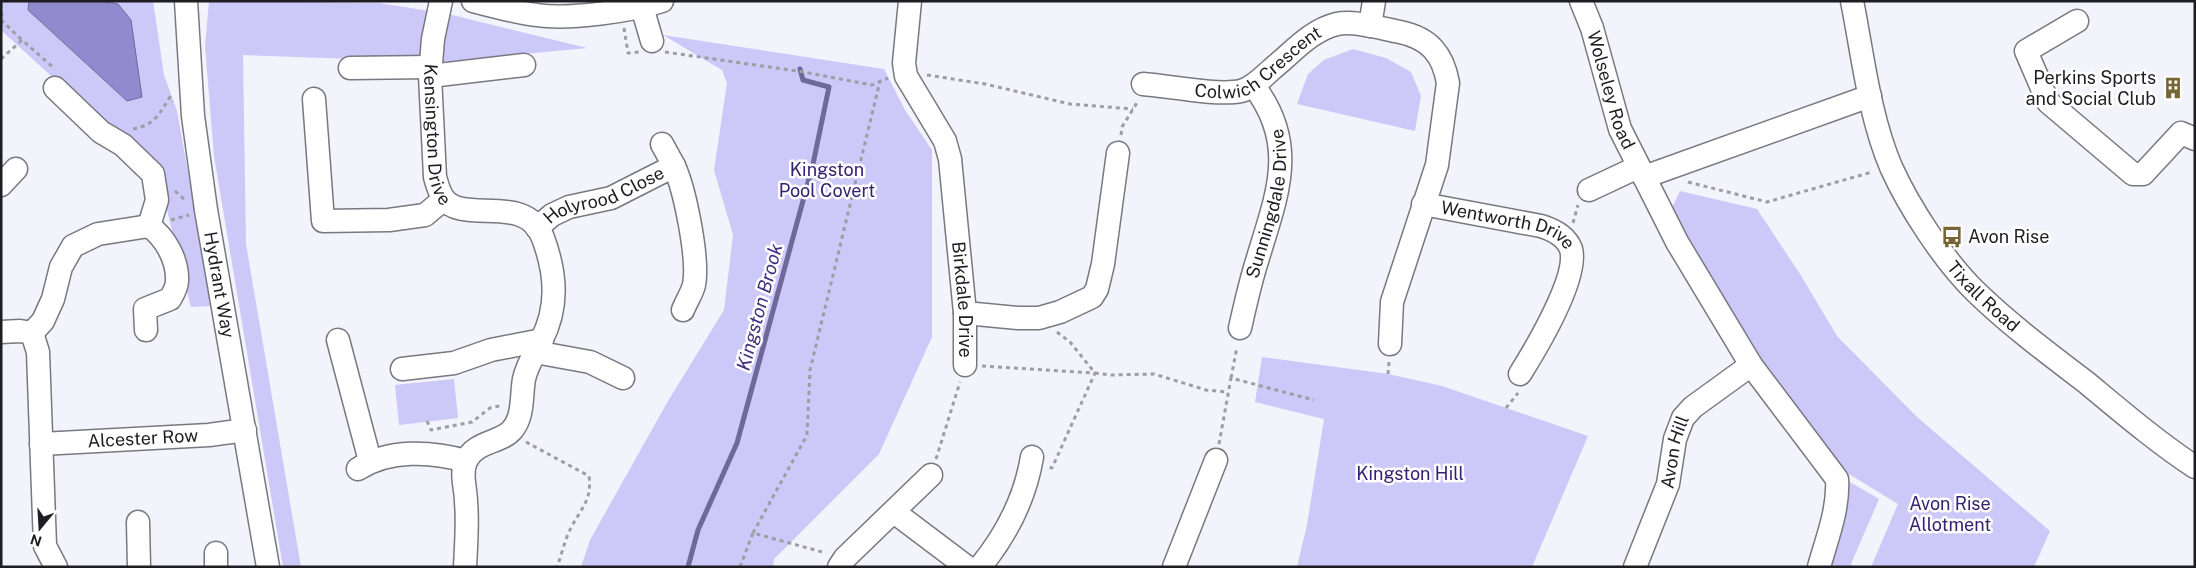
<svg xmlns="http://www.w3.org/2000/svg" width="2196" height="568" font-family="'Public Sans',sans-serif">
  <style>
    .green { fill: #ccc8f8 }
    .water { fill: #918ace; stroke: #6e699a }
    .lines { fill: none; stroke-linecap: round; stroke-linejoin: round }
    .stream { stroke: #6e699a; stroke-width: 5 }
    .minor-casing { stroke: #797880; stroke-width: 25 }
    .path { stroke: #9d9da4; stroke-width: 3; stroke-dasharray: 4 4; stroke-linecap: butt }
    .minor { stroke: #fff; stroke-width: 22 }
    .labels { text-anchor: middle; stroke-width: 5; stroke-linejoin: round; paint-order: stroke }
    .street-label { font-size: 18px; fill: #1e1d21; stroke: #fff }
    .poi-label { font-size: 18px; fill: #1e1d21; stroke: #fff; text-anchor: end }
    .park-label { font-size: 18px; fill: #352171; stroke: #fff }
    .water-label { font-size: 19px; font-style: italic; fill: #412f80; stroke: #fff }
  </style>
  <rect width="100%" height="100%" fill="#f3f3fc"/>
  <!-- green -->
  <g class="green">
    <path d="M1,1H29L28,10L127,101L142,97L118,4L99,1H153L164,75L177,111L212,306L191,307L158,174L1,30Z"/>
    <path d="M209,1L379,3L448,14L587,48L440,62L243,55L246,244L301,567H283L214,156L205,46Z"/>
    <path d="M663,35L884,69L905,110L932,150V337L879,454L774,559L773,567H581L590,540L668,401L724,310L733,235L714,170L727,83L722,70Z"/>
    <path d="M1353,49L1386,58L1411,72L1421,96L1415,131L1297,104L1308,74L1324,60Z"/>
    <path d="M1680,191L1757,209L1800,274L1837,336L1917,417L2050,531L2034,567H1871L1898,504L1849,474L1760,362L1669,214Z"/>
    <path d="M1262,357L1388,374L1442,386L1588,436L1532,567H1297L1307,525L1324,419L1255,402Z"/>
    <path d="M454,379L458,418L399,425L395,385Z"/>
    <path d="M1848,481L1879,499L1851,564L1852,567H1824Z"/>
  </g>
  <!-- water -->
  <path class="water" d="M29,1H99L118,4L131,20L142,97L127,101L28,10Z"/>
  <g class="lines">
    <!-- stream -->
    <path class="stream" d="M688,567L698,530L737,443L813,164L829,87L803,80L800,69"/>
    <!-- minor casing -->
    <g class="minor-casing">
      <g id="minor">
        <path id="s1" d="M186,1L193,116L206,210L268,567"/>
        <path id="s2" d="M441,1L433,39L430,76L435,177C437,184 439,192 443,198C463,226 525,191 543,238C556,273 559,307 541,341C535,353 527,365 524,379C521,396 524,416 512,430C501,443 475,441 466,461C460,474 466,488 466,502C468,523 466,545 465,567"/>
        <path d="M473,1C494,6 516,13 537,15C569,20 632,11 662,1"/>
        <path id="s3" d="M910,1L904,63L906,76L945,141L950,159L965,313V365"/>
        <path id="s4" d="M1581,1L1592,28L1620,129L1677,242L1751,365L1837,479C1839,509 1827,538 1819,567"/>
        <path id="s5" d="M1852,1C1863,56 1869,115 1891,167C1909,207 1944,261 1976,292C2010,325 2049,354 2087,383C2122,412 2157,442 2195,467"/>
        <path d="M642,7L652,41"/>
        <path d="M2077,21L2026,51L2048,102L2133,174H2143L2181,133L2195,139"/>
        <path d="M1370,26L1374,1"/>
        <path d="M350,68L431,67"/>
        <path d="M430,76L524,65"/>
        <path id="s6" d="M1143,84C1168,86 1218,96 1241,91C1253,88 1263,77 1272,69C1292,53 1311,30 1337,24C1354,20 1383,29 1400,32C1429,38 1443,54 1448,83L1437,165L1392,302L1390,344"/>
        <path d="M55,88L101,132L123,145L153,174L157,200L149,226"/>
        <path d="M314,99L323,221L389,220L425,215L444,199"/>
        <path d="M662,144L674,166"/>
        <path d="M1644,177L1870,96"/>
        <path d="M1,185L16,169"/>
        <path d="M1589,190L1638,167"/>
        <path id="s7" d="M1423,204L1541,226C1554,230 1566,236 1571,249C1579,277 1535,350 1520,374"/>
        <path id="s8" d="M537,228L552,215L569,207L611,198L674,166C685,190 699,259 694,285C692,293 686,302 683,310"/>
        <path d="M965,313L1018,318H1039L1060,312L1092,297L1097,289L1103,264L1118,153"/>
        <path id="s9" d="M1240,328C1245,306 1250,283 1257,261C1276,197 1300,145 1253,85"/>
        <path d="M1,332L20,331L32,333"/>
        <path d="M32,333L43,321L53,299L61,267L73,246L98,234L149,226C165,237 178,260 177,281C177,286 173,294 170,299L145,309L146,330"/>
        <path d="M32,333L38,352L45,546L56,567"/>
        <path d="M338,340L370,461"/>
        <path d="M535,352L590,362L623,378"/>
        <path d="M402,369L454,363L491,350L542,340"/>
        <path id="s10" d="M41,444L209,435L245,430"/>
        <path d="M358,469C389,449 431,451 466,461"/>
        <path d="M894,512L967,567"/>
        <path d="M138,522L139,567"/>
        <path d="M216,553V567"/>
        <path d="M839,567L845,558L931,475"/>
        <path d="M980,567C1007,534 1025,499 1032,457"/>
        <path d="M1174,567L1216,460"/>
        <path id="s11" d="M1635,567L1668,484L1675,439L1683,418L1693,407L1751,365"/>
      </g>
    </g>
    <!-- path -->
    <g class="path">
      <path d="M1,4L2,21"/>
      <path d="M1,20L22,40"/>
      <path d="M624,28L628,53L639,52"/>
      <path d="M665,52L804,72L872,85L888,78"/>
      <path d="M1,59L22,40L55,69"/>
      <path d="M927,75L985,84L1070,104L1133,109"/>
      <path d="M133,129C155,125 159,114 170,97L172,102"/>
      <path d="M1121,135L1122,127L1138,101"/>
      <path d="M1688,182L1767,202L1872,172"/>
      <path d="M175,191L185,200"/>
      <path d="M171,220L189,215"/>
      <path d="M1573,223L1578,205"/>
      <path d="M1057,332L1070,342L1095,373L1110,375L1154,374L1206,390L1228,392"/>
      <path d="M982,366L1095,373L1052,468L1049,467"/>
      <path d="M1388,374L1389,362"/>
      <path d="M1231,378L1237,347"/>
      <path d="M1506,408L1518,393"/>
      <path d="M427,421L431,430L472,422L490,408L503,405"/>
      <path d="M526,442L589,476C592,500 582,507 572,526C565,538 562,554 557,567"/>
      <path d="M1219,444L1231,378L1314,400"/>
      <path d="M936,459L960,382"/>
      <path d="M753,533L807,435L810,370L880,81"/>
      <path d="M740,567L753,533L826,553"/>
    </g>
    <!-- minor -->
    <use href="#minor" class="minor"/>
  </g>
  <!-- icons -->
  <defs>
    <g id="building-bare" transform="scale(1.725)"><path d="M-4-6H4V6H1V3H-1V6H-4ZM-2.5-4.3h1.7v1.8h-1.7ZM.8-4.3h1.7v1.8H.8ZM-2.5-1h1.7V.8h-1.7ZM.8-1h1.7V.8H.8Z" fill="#756633" stroke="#fff" stroke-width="2.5" paint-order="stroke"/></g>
    <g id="bus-bare" transform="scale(1.725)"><path d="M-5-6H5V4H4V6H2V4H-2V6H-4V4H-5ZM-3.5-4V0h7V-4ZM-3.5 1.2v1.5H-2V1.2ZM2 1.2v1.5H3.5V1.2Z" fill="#756633" stroke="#fff" stroke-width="2.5" paint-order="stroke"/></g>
  </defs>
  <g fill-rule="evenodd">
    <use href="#building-bare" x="2173" y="88"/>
    <use href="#bus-bare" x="1952" y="237"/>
  </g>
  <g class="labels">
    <!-- street labels -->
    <g class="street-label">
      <text dy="6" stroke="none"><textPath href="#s6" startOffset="125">Colwich Crescent</textPath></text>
      <text dy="6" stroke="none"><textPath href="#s4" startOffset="94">Wolseley Road</textPath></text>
      <text dy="6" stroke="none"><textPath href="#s2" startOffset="135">Kensington Drive</textPath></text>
      <text dy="6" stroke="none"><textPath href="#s8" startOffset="76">Holyrood Close</textPath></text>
      <text dy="6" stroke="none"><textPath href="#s9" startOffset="128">Sunningdale Drive</textPath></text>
      <text dy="6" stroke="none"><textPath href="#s7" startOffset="88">Wentworth Drive</textPath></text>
      <text dy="6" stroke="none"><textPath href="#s1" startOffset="286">Hydrant Way</textPath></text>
      <text dy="6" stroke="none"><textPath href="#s5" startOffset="331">Tixall Road</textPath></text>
      <text dy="6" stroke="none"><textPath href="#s3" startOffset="311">Birkdale Drive</textPath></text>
      <text dy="6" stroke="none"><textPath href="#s10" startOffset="102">Alcester Row</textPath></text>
      <text dy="6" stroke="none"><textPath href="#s11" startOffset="122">Avon Hill</textPath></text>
    </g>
    <!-- poi labels -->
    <g class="poi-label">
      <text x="2156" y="84">Perkins Sports<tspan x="2156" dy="21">and Social Club</tspan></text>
      <text x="1968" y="243" text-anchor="start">Avon Rise</text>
    </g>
    <!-- park labels -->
    <g class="park-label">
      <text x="827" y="176">Kingston<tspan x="827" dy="21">Pool Covert</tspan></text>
      <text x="1410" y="480">Kingston Hill</text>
      <text x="1950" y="510">Avon Rise<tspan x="1950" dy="21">Allotment</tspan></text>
    </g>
    <!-- water labels -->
    <g class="water-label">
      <text transform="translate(759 307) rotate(-75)" y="7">Kingston Brook</text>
    </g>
  </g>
  <!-- border -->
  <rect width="2196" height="568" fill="none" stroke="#1e1d21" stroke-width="5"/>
  <!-- north arrow -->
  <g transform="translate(40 528) rotate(198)" stroke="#ffffff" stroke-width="4" paint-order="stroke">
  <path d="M0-4L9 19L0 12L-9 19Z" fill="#1e1d21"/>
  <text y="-8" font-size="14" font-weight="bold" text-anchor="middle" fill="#1e1d21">N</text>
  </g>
</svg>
